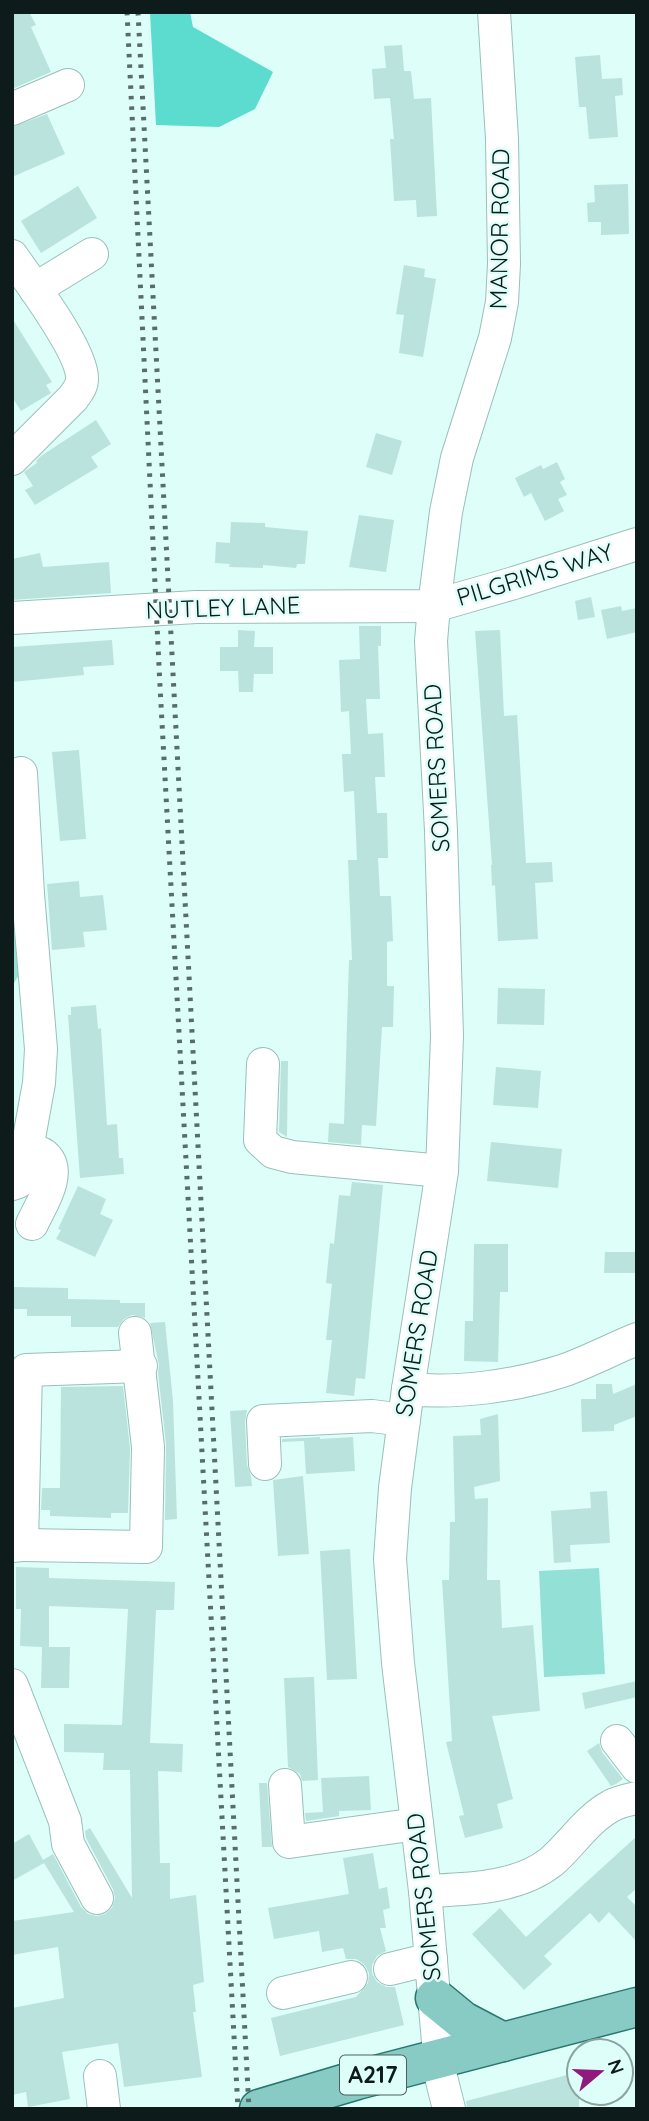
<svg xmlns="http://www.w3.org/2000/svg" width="649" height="2121" font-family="Quicksand,sans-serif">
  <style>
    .green { fill: #92e0d6 }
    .forest { fill: #5bdccf }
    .building { fill: #bae3dd }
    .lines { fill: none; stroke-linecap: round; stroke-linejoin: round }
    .minor-casing { stroke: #98c0ba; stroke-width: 34 }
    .major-casing { stroke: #28776f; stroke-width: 41 }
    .minor { stroke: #fff; stroke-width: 32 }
    .major { stroke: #87cbc4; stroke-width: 38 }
    .rail { stroke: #586d6a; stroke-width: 5; stroke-dasharray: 3.5 7; stroke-linecap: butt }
    .labels { text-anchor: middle; stroke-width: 5; stroke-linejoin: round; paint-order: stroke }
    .shield { fill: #defef9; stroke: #4c605d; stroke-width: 2 }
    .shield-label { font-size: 23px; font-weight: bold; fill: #0d1c1a }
    .street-label { font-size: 24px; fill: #0d1c1a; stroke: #defef9 }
  </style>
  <rect width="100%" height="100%" fill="#defef9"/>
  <!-- green -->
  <g class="green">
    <path d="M12,915L16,921L19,975L12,986Z"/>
    <path d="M599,1568L605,1674L544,1677L539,1571Z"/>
  </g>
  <!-- forest -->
  <path class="forest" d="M150,12H190L193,27L273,72L255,109L219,127L156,125Z"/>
  <!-- building -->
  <g class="building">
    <path d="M12,12H29L36,25L31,27L51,72L12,89Z"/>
    <path d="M402,45L404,71H411L414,99L431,98L437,216L417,217L416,200L394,201L390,139H394L390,98L374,99L372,69L386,68L384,46Z"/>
    <path d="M600,55L602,79L622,78L623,95L615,96L618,137L589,139L586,107H579L575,57Z"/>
    <path d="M47,114L65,154L12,177V127Z"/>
    <path d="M628,184L629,234L601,235V222H588L587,203L595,202L594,185Z"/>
    <path d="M78,186L97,218L41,253L21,221Z"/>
    <path d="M404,265L425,269L424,277L436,279L423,357L399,353L404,315L396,314Z"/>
    <path d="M12,318L52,382L46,385L51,393L21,411L12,397Z"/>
    <path d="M96,420L111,444L91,457L98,467L35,505L25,490L33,486L24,472L37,463L36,461L41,456Z"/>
    <path d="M376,433L402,441L392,475L366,467Z"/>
    <path d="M557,462L565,479L560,482L567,495L558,499L564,511L545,521L531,493L524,497L515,478L541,465L543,469Z"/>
    <path d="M359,515L394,520L386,572L349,567Z"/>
    <path d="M231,522L265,523V527L308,531L305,564H297L296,568L263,565V568L229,567L230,564L215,563L216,542L230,543Z"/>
    <path d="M40,553L43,567L109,562L111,593L12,600V559Z"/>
    <path d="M591,597L595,617L578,620L575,601Z"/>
    <path d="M621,606L622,611L637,608V632L607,639L601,610Z"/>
    <path d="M359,626H381V646H378L380,699H366L368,734L383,733L385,777H375L377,813H387L388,858H378L380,896H391L393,941L387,942V986H394L393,1027H382L376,1126L362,1125L361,1145L328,1142L329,1123L344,1124L349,960H352L348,860H357L354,791L344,792L342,754H351L349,711L341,712L339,660L360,659Z"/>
    <path d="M238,630L255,631L254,647H273V674H254V671L253,692H239L238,671H220V647H238Z"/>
    <path d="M500,630L504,716L517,715L526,863L552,862L553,882L535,883L538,939L498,941L495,885L492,886L491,865H492L475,631Z"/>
    <path d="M112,640L114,665L83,667L84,675L12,682V647Z"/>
    <path d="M79,750L86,839L60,841L52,752Z"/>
    <path d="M79,881L80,897L103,895L107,930L83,932L85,947L52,950L47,884Z"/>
    <path d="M498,988L545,989L544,1025L497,1024Z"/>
    <path d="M96,1005L98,1029L101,1028L107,1125L117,1124L119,1158H123L124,1174L80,1178L68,1015H71V1007Z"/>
    <path d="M281,1061H288L287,1137L279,1132Z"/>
    <path d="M496,1067L541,1071L538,1108L493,1105Z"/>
    <path d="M491,1142L562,1149L558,1188L487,1181Z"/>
    <path d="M352,1182L383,1185L365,1379L356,1378L354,1396L326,1393L332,1340H326L332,1284L326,1283L330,1243L334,1244L339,1195L350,1196Z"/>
    <path d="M78,1186L106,1199L100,1214L113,1220L95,1257L56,1239L61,1230L58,1229Z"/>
    <path d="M474,1244H508V1292H500L498,1362L464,1361L465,1321H473Z"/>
    <path d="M605,1252H637V1273H604Z"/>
    <path d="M12,1287L68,1288V1299L120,1300V1303H145V1318L132,1315L124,1319L118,1327H71V1316H27V1309H12Z"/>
    <path d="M165,1322L173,1401L177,1519L165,1520L166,1445L158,1372L159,1365L150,1323Z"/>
    <path d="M596,1384H612L613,1394L637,1384V1416L614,1425V1431L582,1432L581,1399H596Z"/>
    <path d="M123,1386L130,1448L128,1513H111V1518L50,1516V1510H41L42,1488H60L61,1387Z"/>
    <path d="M247,1410L245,1422L247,1465L251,1476L252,1486L235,1487L230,1411Z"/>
    <path d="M498,1414L500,1481L474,1487L475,1499L488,1498L487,1580H500L502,1628L533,1625L540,1711L492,1716L513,1799L497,1804L503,1828L465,1838L459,1816L464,1815L446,1742L452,1741L442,1580H449L450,1522H455L453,1436L481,1435L480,1419Z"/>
    <path d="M320,1437V1439L353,1437L355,1471L306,1474L304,1441L282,1442V1439Z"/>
    <path d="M303,1476L309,1554L278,1556L273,1480Z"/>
    <path d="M607,1491L610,1543L570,1545L571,1562L554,1563L551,1511L591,1508L590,1492Z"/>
    <path d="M350,1549L357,1679L327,1680L320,1551Z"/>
    <path d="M16,1567L49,1568V1578L175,1582L174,1610H156L150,1743L183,1744L182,1772L158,1771L160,1863H170V1899L196,1895L204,1982L193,1985L196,2012H193L202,2077L124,2087L118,2043L62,2052L70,2099L28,2107L26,2092L12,2095V2008L64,1998L58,1947L12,1955V1921L74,1912L44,1863L12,1881V1844L29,1834L43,1860L53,1854L81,1907L88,1914L97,1916L105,1914L112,1908L115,1898L113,1889L86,1838L85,1831L90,1828L132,1898L130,1770H103L104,1753L64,1752V1724L122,1725L128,1609L49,1606V1647H70L69,1688H41L42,1647L20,1646L21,1609H16Z"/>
    <path d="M314,1677L318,1780L302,1781L300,1774L288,1767L284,1678Z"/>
    <path d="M637,1681V1697L585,1709L582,1693Z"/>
    <path d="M599,1743L602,1752L623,1779L616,1784L611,1786L587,1751Z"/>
    <path d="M369,1776L371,1810L339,1811V1816L306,1821L305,1813L323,1812L321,1778Z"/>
    <path d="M259,1783H267L272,1847H262Z"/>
    <path d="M637,1836V1888L627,1897L637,1907V1942L609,1912L599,1923L590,1913L544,1956L552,1964L524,1990L472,1934L500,1908L526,1937Z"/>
    <path d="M373,1853L379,1889L387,1887L390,1908L383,1910L386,1928H380L386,1951L377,1956L372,1965V1973L377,1982L386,1987H395L404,2025L280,2056L271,2018L356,1997L368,1983L369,1973L364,1964L356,1959H346L343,1948L322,1952L319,1931L274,1939L268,1908L349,1894L343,1858Z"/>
    <path d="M579,2072V2107L572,2109H467L466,2101Z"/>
  </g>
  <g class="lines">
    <!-- minor casing -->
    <g class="minor-casing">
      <g id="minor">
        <path d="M12,109L68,85"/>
        <path d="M12,256C29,281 83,351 82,379C82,387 77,392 73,398L12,459"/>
        <path d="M35,289L92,254"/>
        <path d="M12,618L196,607L434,606L514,583L637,544"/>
        <path d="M12,895L28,894L21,773"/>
        <path d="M263,1064L260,1140L273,1152L292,1157L442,1171"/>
        <path d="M27,1149C32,1150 40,1152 44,1155C64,1172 40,1206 32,1224"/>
        <path d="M12,1184L18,1182L23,1171L39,1083L41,1049L28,894"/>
        <path d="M408,1389C457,1394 515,1386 562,1371C588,1362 612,1349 637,1339"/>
        <path d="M265,1464L263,1421L372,1416L404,1420"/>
        <path d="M22,1545L146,1547L148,1447L135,1333"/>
        <path d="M12,1546L22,1545L26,1370L141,1366"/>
        <path d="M12,1685L65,1821L68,1844L97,1898"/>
        <path d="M617,1741L637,1767"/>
        <path d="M285,1785L289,1842L417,1824"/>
        <path d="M425,1891C466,1889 517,1889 551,1862C571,1845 587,1819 611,1806C618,1802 628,1800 637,1798"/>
        <path d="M390,1969L431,1959"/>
        <path d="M283,1993L351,1977"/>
        <path d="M100,2076L104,2109"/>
        <path d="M449,2109L441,2077L425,1891L398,1663L390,1559L395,1488L408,1389L442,1171L447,1036L441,831L431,641L434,606L446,512L457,458L495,338L502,302L504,264L502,139L494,12"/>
      </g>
    </g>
    <!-- major casing -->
    <g class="major-casing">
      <g id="major">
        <path d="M435,1998L463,2021L503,2042"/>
        <path d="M259,2109L357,2080L637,2007"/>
      </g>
    </g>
    <!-- minor -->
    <use href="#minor" class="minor"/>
    <!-- major -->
    <use href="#major" class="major"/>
    <!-- rail -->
    <g class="rail">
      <path d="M127,12L160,686L238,2109"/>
      <path d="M138,12L249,2109"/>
    </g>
  </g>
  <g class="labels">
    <!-- shield labels -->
    <rect class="shield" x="340" y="2055.5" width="66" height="39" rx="5"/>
    <g class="shield-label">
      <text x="373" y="2083">A217</text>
    </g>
    <!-- street labels -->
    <g class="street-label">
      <text transform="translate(500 229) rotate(-89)" y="8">MANOR ROAD</text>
      <text transform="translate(535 575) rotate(-17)" y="8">PILGRIMS WAY</text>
      <text transform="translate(223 608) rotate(-2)" y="8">NUTLEY LANE</text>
      <text transform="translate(437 768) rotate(-93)" y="8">SOMERS ROAD</text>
      <text transform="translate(417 1333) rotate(-81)" y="8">SOMERS ROAD</text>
      <text transform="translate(424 1897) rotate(-96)" y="8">SOMERS ROAD</text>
    </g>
  </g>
  <!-- border -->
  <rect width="649" height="2121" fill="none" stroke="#0d1c1a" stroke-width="28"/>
  <!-- north arrow -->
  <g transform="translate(600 2072) rotate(71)"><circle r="33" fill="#defef9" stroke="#8aa4a0" stroke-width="2"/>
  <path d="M0-5L12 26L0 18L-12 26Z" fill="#8f1c7d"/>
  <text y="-10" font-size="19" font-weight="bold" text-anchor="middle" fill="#0d1c1a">N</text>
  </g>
</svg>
